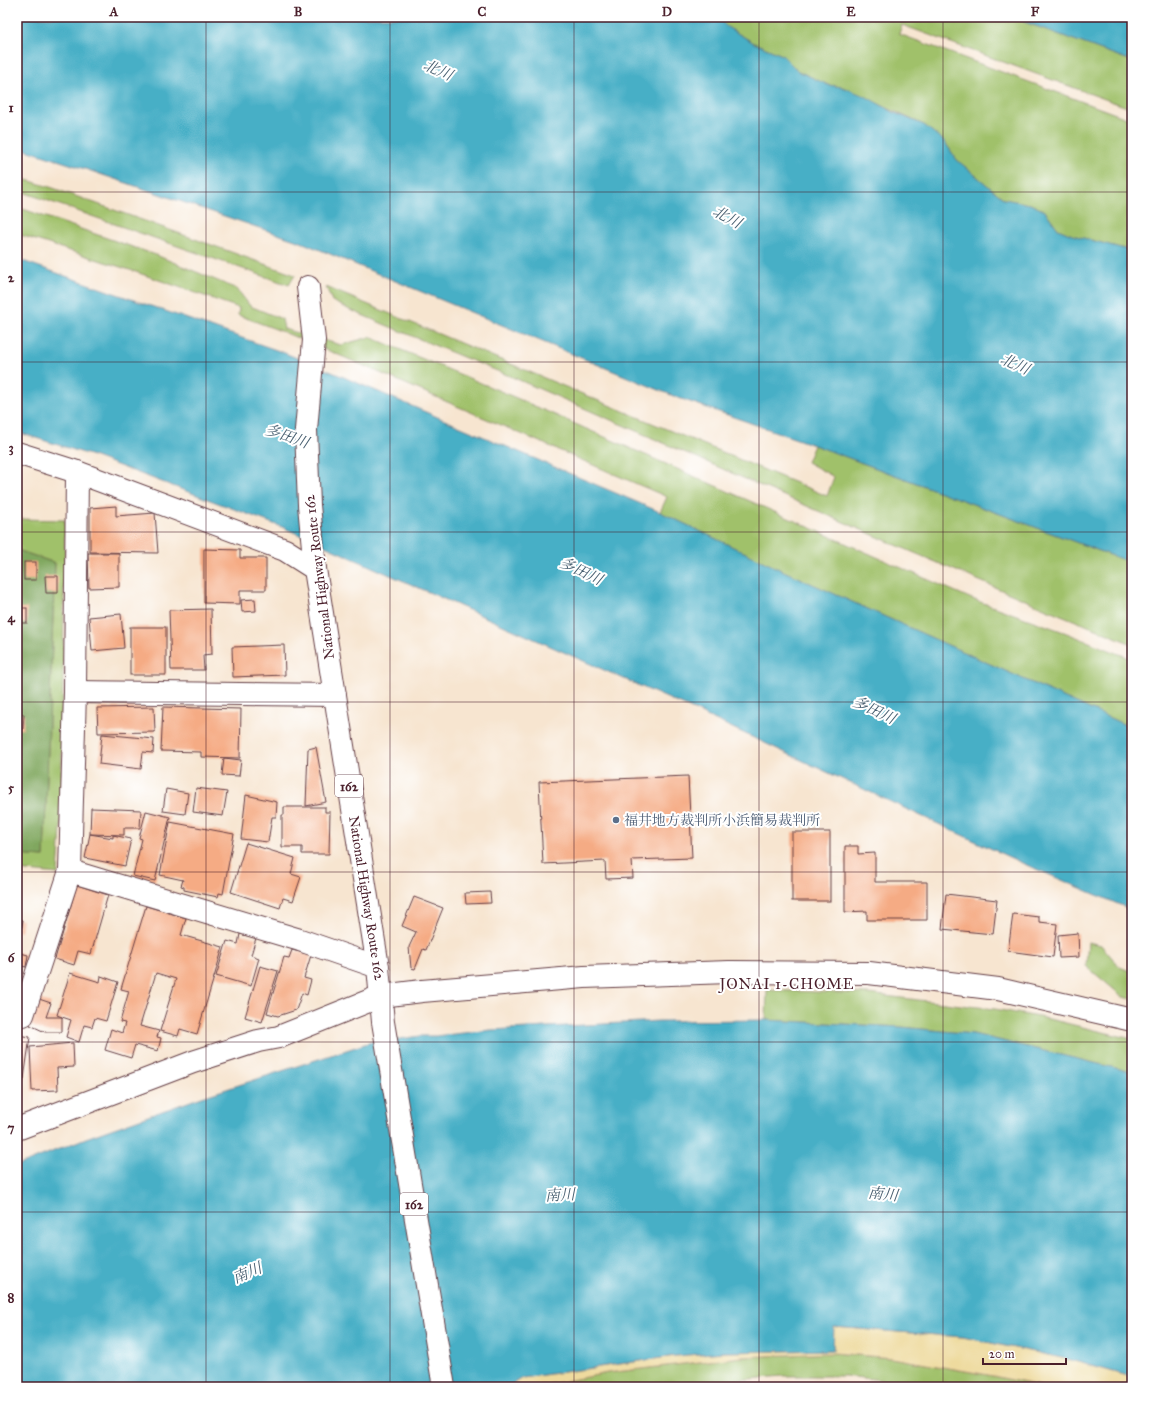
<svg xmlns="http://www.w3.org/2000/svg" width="1149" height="1404" font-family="'IM FELL Great Primer','Noto Serif JP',serif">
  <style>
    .green { fill: #a0c16a; stroke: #75704a }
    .forest { fill: #80a75e; stroke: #656344 }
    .sand { fill: #eeda9e; stroke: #9c7c64 }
    .water { fill: #47afc6; stroke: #486778 }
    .building { fill: #f5ab84 }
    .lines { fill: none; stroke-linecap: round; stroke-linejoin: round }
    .minor-casing { stroke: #643d44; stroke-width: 24 }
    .highway-casing { stroke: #643d44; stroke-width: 24 }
    .minor { stroke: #fff; stroke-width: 22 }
    .highway { stroke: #fff; stroke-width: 22 }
    .grid { fill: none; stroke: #4a1f2b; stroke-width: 1; stroke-opacity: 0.55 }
    .service-dot { fill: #5c6f8a; stroke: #fff; stroke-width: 1.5 }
    .labels { text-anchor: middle; stroke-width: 4; stroke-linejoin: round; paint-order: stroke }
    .shield { fill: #fff; stroke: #80626b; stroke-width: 1 }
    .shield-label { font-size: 13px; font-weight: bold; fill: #4a1f2b }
    .street-label { font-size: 14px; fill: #4a1f2b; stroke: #fff }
    .service-label { font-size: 14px; fill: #4e5e75; stroke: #fff; text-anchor: start }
    .water-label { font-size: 15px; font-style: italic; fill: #496071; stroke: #fff }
    .neighbourhood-label { font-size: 15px; letter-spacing: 1px; fill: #4a1f2b; stroke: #fff }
    .neatline { fill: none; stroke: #4a1f2b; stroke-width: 1.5 }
    .grid-label { font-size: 13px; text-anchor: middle; font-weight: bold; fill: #4a1f2b }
  </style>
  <rect width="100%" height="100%" fill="#fff"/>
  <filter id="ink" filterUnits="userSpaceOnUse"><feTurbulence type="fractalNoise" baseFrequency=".025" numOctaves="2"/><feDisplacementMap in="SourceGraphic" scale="8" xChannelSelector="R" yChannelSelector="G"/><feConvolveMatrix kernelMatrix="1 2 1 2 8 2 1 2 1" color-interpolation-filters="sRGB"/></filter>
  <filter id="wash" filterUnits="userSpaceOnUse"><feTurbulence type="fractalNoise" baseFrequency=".012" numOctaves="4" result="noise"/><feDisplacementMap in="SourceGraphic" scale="16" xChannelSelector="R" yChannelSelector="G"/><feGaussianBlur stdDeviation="0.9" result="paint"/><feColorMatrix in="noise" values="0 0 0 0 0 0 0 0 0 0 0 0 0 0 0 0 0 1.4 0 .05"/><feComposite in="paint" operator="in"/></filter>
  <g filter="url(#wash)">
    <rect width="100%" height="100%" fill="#f7e5d0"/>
    <!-- green -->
    <g class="green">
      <path d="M717,17H1011L1132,61V109L902,25L899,34L1132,120V251L1072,235L1058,229L1045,211L1030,204L1004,199L957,160L944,141L924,125L842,87L828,85L798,71L782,55L754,43L727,27Z"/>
      <path d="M17,177L53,188L295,275L289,285L17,190Z"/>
      <path d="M17,207L156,255L237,289L250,306L282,319L284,329L341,345L370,337L505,393L972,599L1064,632L1132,659V728L779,569L660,512L667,497L341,356L281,331L238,315L239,308L133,271L17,234Z"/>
      <path d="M326,287L827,496L834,477L807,462L814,445L1132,563V644C923,560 719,466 512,377C458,355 404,333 350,310L332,301Z"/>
      <path d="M17,519L65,520L61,828L58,874L17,870V855L44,857L55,563L17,550Z"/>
      <path d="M1088,942L1101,945L1120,967L1132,972V999L1123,997L1086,966Z"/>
      <path d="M767,990L868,994L995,1009L1049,1019L1132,1039V1072L973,1034L901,1027L766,1020Z"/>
      <path d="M833,1353L892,1358L988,1375L1045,1387H930L901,1382L845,1376H783L656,1387H535L607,1373L742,1357Z"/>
    </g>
    <!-- forest -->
    <path class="forest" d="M17,550L55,563L44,857L17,855Z"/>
    <!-- sand -->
    <path class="sand" d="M833,1327L963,1337L1067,1359L1132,1377V1387H1045L988,1375L892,1358L833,1353L742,1357L607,1373L535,1387H507L522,1378L675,1356L723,1352L833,1350Z"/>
    <!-- water -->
    <g class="water">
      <path d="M17,17H717L727,27L754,43L782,55L798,71L828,85L842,87L865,96L895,113L924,125L944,141L957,160L1004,199L1030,204L1045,211L1058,229L1072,235L1132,251V563L814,445L676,397L301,242L82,168L17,147Z"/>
      <path d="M1011,17H1132V61Z"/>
      <path d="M17,259L282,352L339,375L660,512L779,569L1132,728V910L1022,863L694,710L282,527L90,455L17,432Z"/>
      <path d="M766,1020L901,1027L973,1034L1132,1072V1377L1067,1359L963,1337L834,1327L833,1350L723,1352L675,1356L522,1378L507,1387H17V1166L86,1138L202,1097L371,1042L400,1039L420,1036H436L491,1030L659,1021Z"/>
    </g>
    <g id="blocks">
      <!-- building -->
      <g class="building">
        <path d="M116,506V516L155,513L158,553L90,552V508Z"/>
        <path d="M204,549L240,550V558H266V590H240V604L204,603Z"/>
        <path d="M88,553H119V587L89,588Z"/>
        <rect x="24" y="562" width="12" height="18"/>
        <path d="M45,576H58V593H46Z"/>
        <path d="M255,599L256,611L242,612L241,600Z"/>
        <rect x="17" y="608" width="10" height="15"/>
        <path d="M211,609L212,654L203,655L204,670H171L169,610Z"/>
        <path d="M121,614L124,648L92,651L89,617Z"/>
        <rect x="130" y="627" width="36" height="48"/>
        <path d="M284,645L285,675L233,677L232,647Z"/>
        <path d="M154,707L155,732L98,733L97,708Z"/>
        <path d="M163,707L241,709L240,758L201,757V752L161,751Z"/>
        <path d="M17,714H24L23,729H17Z"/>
        <path d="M102,734L154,739L153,753L143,752L141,769L99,764Z"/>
        <path d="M316,747L326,802L306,806L308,749Z"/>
        <path d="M224,758L241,760L239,776L222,775Z"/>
        <path d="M688,776L692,858L632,860L633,878L606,879L605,861L543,864L539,782Z"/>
        <path d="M196,788L227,792L223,816L193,812Z"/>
        <path d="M166,789L188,793L185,814L163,811Z"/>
        <path d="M246,795L277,802L276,817H272L268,842L241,839Z"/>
        <path d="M284,807H325V812H330L329,854H302V847H282V815H284Z"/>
        <path d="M91,808L141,810L140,828H124V835L90,834Z"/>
        <path d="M146,811L170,817L155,881L133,876L142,839L139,838Z"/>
        <path d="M170,822L234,834L223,894L219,893L218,897L184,890V887L181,886L183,880L160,875Z"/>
        <rect x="792" y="832" width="38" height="69"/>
        <path d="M90,834L113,838V835L131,839L125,866L85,858Z"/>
        <path d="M246,843L295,858L291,874L301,877L293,901L283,898L280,908L231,892Z"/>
        <path d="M845,846H858V854L875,853V882H927V920H867V911L845,912Z"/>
        <path d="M77,885L108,895L91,954L78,951L74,965L55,959Z"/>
        <path d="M490,892L491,903L466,904L465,893Z"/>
        <path d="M946,894L997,900L993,934L942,929Z"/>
        <path d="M414,897L443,908L426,950L423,949L415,969L411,968L409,947L416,932L402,926Z"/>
        <path d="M146,906L186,918L181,935L223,947L197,1034L180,1029L178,1036L160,1031L176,979L156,973L140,1026L159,1031L157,1037L161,1038L158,1051L135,1045L131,1058L105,1050L111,1029L122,1033L125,1023L120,1022L129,991L121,989Z"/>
        <path d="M1013,914L1039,917V922L1057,924L1053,957L1008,951Z"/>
        <path d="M17,919L23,920L21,932L17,931Z"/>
        <path d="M1078,933L1079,957L1059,958L1058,935Z"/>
        <path d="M240,934L256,938L251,955L259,958L251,986L216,976L227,941L238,944Z"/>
        <path d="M292,950L311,955L304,978L311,980L307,995L302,993L296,1010L278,1016L267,1013L284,957L289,958Z"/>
        <path d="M17,952L28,955L26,967L17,965Z"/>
        <path d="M260,966L278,971L262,1022L245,1017Z"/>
        <path d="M70,973L100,982L101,976L118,982L106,1021L95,1018L92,1027L84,1025L79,1042L66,1037L71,1020L62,1017V1032H45L30,1025L39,999L51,1003L46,1017H62L57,1015Z"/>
        <path d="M17,1035L30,1037L24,1079H21L18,1100Z"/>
        <path d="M73,1043L74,1067L57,1068L58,1090L32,1091L30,1047Z"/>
      </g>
    </g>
  </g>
  <g filter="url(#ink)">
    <use href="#blocks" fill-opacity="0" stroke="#643d44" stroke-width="1"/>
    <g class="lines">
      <!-- minor casing -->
      <g class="minor-casing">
        <g id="minor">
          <path d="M17,453L77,472L285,550L315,569"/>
          <path d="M75,692L335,695"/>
          <path d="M70,871L300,940L378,967"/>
          <path d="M17,1015H23L70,871L75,692L77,472"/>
          <path d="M17,1129L193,1062L258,1041L279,1037L381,996L422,991L584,977L729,972L869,973L998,989L1132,1020"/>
        </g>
      </g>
      <!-- highway casing -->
      <g class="highway-casing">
        <path id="highway" d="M308,287L314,340L306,430L309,505L315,569L378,967L383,1022L444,1387"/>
      </g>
      <!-- minor -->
      <use href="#minor" class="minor"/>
      <!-- highway -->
      <use href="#highway" class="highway"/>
    </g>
  </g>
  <!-- grid -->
  <path class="grid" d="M206,17V1387M390,17V1387M574,17V1387M759,17V1387M943,17V1387M17,192H1132M17,362H1132M17,532H1132M17,702H1132M17,872H1132M17,1042H1132M17,1212H1132"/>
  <!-- markers -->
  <circle class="service-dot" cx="616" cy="820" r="4"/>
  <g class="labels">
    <!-- shield labels -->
    <g class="shield">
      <rect x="335" y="775" width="28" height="22" rx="3"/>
      <rect x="400" y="1193" width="28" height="22" rx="3"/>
    </g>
    <g class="shield-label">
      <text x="349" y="791">162</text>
      <text x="414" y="1209">162</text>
    </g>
    <!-- street labels -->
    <g class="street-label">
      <text transform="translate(319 577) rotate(-97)" y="5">National Highway Route 162</text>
      <text transform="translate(367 898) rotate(81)" y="5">National Highway Route 162</text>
    </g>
    <!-- service labels -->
    <g class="service-label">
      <text x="624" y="825">福井地方裁判所小浜簡易裁判所</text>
    </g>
    <!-- water labels -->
    <g class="water-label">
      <text transform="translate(438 70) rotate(24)" y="5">北川</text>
      <text transform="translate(727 217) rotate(28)" y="5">北川</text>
      <text transform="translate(1015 364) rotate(24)" y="5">北川</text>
      <text transform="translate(287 436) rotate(19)" y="5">多田川</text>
      <text transform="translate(581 571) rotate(25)" y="5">多田川</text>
      <text transform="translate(874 710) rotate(25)" y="5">多田川</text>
      <text transform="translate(883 1194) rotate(6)" y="5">南川</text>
      <text transform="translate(560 1195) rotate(-3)" y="5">南川</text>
      <text transform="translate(247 1273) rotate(-23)" y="5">南川</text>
    </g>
    <!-- neighbourhood labels -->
    <g class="neighbourhood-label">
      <text x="787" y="989">JONAI 1-CHOME</text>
    </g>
  </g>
  <!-- margin -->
  <rect width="1149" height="1404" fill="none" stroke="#fff" stroke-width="44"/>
  <!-- scale -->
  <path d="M983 1358v6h83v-6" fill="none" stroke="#4a1f2b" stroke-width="2"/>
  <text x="989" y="1358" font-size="12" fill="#4a1f2b" stroke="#ffffff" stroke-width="3" paint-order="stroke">20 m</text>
  <rect x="22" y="22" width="1105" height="1360" class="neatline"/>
  <g class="grid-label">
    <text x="114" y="16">A</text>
    <text x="298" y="16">B</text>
    <text x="482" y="16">C</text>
    <text x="667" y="16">D</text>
    <text x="851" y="16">E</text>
    <text x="1035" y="16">F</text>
    <text x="11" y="112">1</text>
    <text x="11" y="282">2</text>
    <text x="11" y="452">3</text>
    <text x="11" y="622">4</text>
    <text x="11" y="792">5</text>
    <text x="11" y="962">6</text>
    <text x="11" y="1132">7</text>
    <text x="11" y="1302">8</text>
  </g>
</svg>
